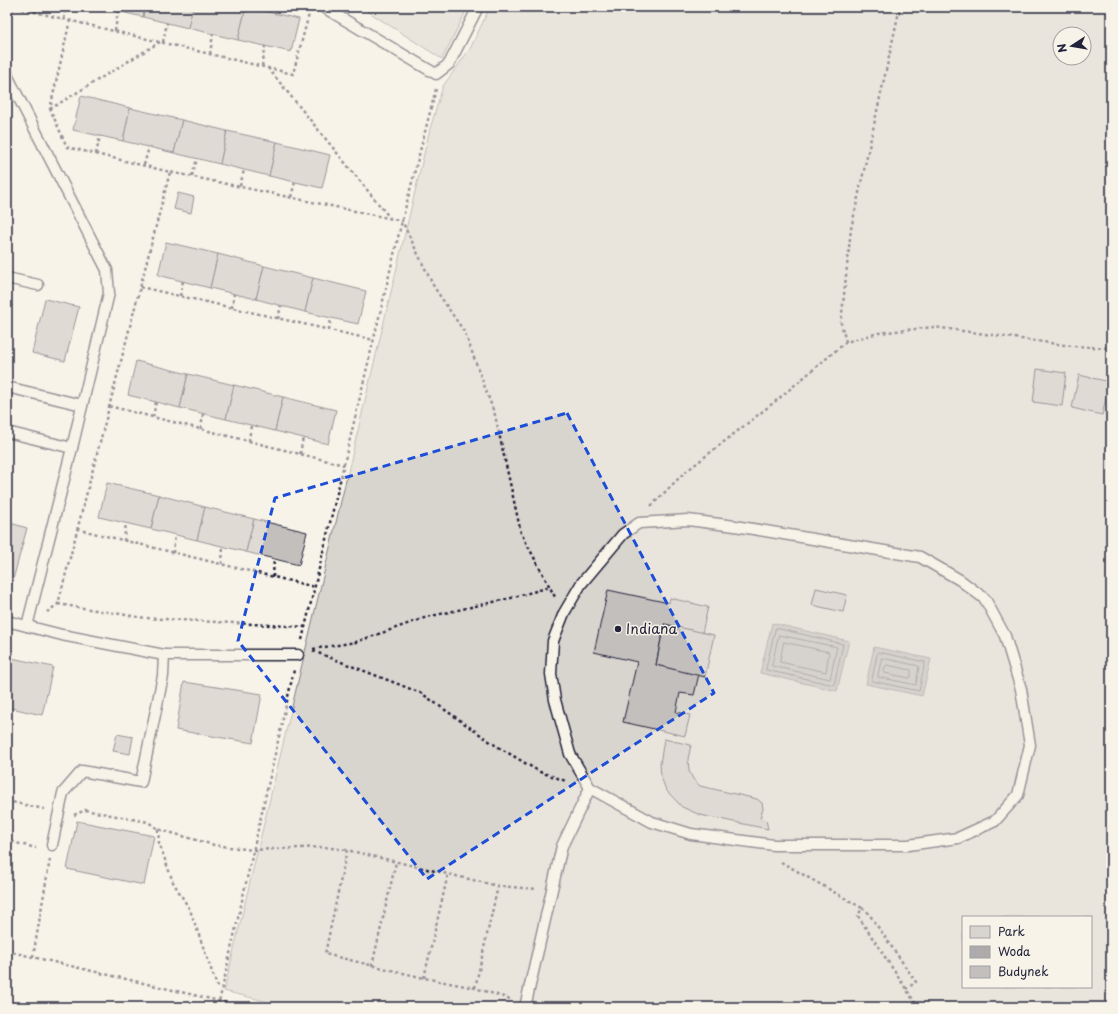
<svg xmlns="http://www.w3.org/2000/svg" width="1118" height="1014" font-family="'Playpen Sans',sans-serif">
  <style>
    .green { fill: #d8d5cf; stroke: #7d7c85; fill-rule: evenodd }
    .water { fill: #aeabad; stroke: #76747f }
    .lines { fill: none; stroke-linecap: round; stroke-linejoin: round }
    .shore { stroke: #5a5969; stroke-width: 1 }
    .building { fill: #c2bfbd; stroke: #22223b }
    .lane-casing { stroke: #22223b; stroke-width: 13 }
    .path { stroke: #22223b; stroke-width: 2.5; stroke-dasharray: 3 3; stroke-linecap: butt }
    .lane { stroke: #f7f3e8; stroke-width: 10 }
    .marked { fill: none; stroke: #1d4ed8; stroke-width: 3; stroke-dasharray: 8 5; stroke-linejoin: round }
    .poi-dot { fill: #22223b; stroke: #f7f3e8; stroke-width: 1.5 }
    .labels { text-anchor: middle; stroke-width: 3; stroke-linejoin: round; paint-order: stroke }
    .poi-label { font-size: 14px; fill: #22223b; stroke: #f7f3e8; text-anchor: start }
  </style>
  <rect width="100%" height="100%" fill="#f7f3e8"/>
  <filter id="ink" filterUnits="userSpaceOnUse"><feTurbulence type="fractalNoise" baseFrequency=".025" numOctaves="2"/><feDisplacementMap in="SourceGraphic" scale="8" xChannelSelector="R" yChannelSelector="G"/><feConvolveMatrix kernelMatrix="1 2 1 2 8 2 1 2 1" color-interpolation-filters="sRGB"/></filter>
  <g filter="url(#ink)">
    <!-- green -->
    <g class="green">
      <path d="M361,7H468L442,59Z"/>
      <path d="M490,7H1111V1007H289L224,991L430,129L443,86L470,49ZM1060,34H1084V58H1060ZM963,917H1091V987H963Z"/>
    </g>
    <!-- water -->
    <g class="water">
      <path d="M772,623L849,641L837,691L760,673Z"/>
      <path d="M874,647L931,659L922,696L866,684Z"/>
    </g>
    <g class="lines">
      <!-- shore -->
      <g class="shore">
        <path d="M776,628L843,644L834,685L766,670Z"/>
        <path d="M779,635L837,647L830,679L772,666Z"/>
        <path d="M784,642L829,652L826,672L780,662Z"/>
        <path d="M878,652L925,662L919,691L872,681Z"/>
        <path d="M882,658L919,666L916,685L878,677Z"/>
        <path d="M887,665L911,670V677L909,678L885,673L884,670Z"/>
      </g>
    </g>
    <!-- building -->
    <g class="building">
      <path d="M100,7H145L143,17Z"/>
      <path d="M145,7H193L188,28L143,17Z"/>
      <path d="M193,7H246L238,40L188,28Z"/>
      <path d="M246,7L299,19L291,52L238,40Z"/>
      <path d="M81,96L130,108L123,141L73,130Z"/>
      <path d="M130,108L182,120L174,153L123,141Z"/>
      <path d="M182,120L227,131L220,164L174,153Z"/>
      <path d="M227,131L277,142L269,176L220,164Z"/>
      <path d="M277,142L330,155L322,188L269,176Z"/>
      <path d="M178,193L194,197L191,213L174,209Z"/>
      <path d="M166,242L218,254L210,288L158,275Z"/>
      <path d="M218,254L264,266L256,299L210,288Z"/>
      <path d="M264,266L313,278L305,312L256,299Z"/>
      <path d="M313,278L366,291L358,324L305,312Z"/>
      <path d="M45,299L79,307L65,361L32,353Z"/>
      <path d="M136,361L188,374L180,408L128,395Z"/>
      <path d="M1037,369L1066,373L1062,406L1033,402Z"/>
      <path d="M188,374L234,385L226,419L180,408Z"/>
      <path d="M1079,375L1110,382L1102,415L1072,408Z"/>
      <path d="M234,385L283,397L275,431L226,419Z"/>
      <path d="M283,397L336,410L328,444L275,431Z"/>
      <path d="M107,483L159,495L151,529L99,517Z"/>
      <path d="M159,495L205,507L197,540L151,529Z"/>
      <path d="M205,507L254,519L246,552L197,540Z"/>
      <path d="M254,519L307,532L299,565L246,552Z"/>
      <path d="M7,522L27,528L11,587L7,586Z"/>
      <path d="M816,588L847,595L843,612L812,605Z"/>
      <path d="M608,590L669,603L670,598L708,607L702,633L664,624L656,665L699,674L694,695L680,693L676,712L690,715L685,736L623,722L637,662L594,652Z"/>
      <path d="M664,624L714,635L705,677L656,665Z"/>
      <path d="M7,657L53,667L42,715L7,707Z"/>
      <path d="M184,682L262,694L253,743L176,730Z"/>
      <path d="M117,734L133,737L130,754L113,751Z"/>
      <path d="M664,739L691,745L688,759L689,771L693,779L700,786L757,799L762,803L763,809L760,818L766,820L768,829L700,815L682,807L666,790L661,777L660,764Z"/>
      <path d="M77,821L154,836L144,885L67,869Z"/>
    </g>
    <g class="lines">
      <!-- lane casing -->
      <g class="lane-casing">
        <g id="lane">
          <path d="M323,7L436,74L449,64L478,7"/>
          <path d="M7,11V7"/>
          <path d="M7,72L8,77L107,270L109,293L72,448L27,626"/>
          <path d="M7,278L38,285"/>
          <path d="M7,387L82,405"/>
          <path d="M7,432L72,448"/>
          <path d="M7,621L62,635L164,655H298"/>
          <path d="M52,845L63,793L82,771L141,782L163,676L164,655"/>
          <path d="M525,1007L562,846L590,788L570,754L555,700L551,674L553,641L564,613L581,584L623,534L639,523L688,520L735,526L920,557L960,580L985,599L1005,636L1021,689L1030,745L1018,795L995,821L958,838L908,845H774L691,834L652,822L590,788"/>
        </g>
      </g>
      <!-- path -->
      <g class="path">
        <path d="M22,9L293,74L309,14"/>
        <path d="M64,19L66,7"/>
        <path d="M70,20L50,109L67,147L170,172L402,221L434,287L465,333L495,415L521,533L555,597"/>
        <path d="M115,31L118,11"/>
        <path d="M163,42L167,23"/>
        <path d="M210,54L213,34"/>
        <path d="M262,66L265,46"/>
        <path d="M268,68L390,218"/>
        <path d="M50,109L160,42"/>
        <path d="M96,154L100,136"/>
        <path d="M144,165L149,147"/>
        <path d="M192,176L197,159"/>
        <path d="M240,186L244,170"/>
        <path d="M291,197L295,182"/>
        <path d="M140,287L374,340"/>
        <path d="M180,296L183,281"/>
        <path d="M232,308L234,294"/>
        <path d="M278,319L281,305"/>
        <path d="M329,330L331,318"/>
        <path d="M846,342L841,323L851,229L900,7"/>
        <path d="M109,406L344,465"/>
        <path d="M153,417L156,402"/>
        <path d="M201,429L203,414"/>
        <path d="M249,441L251,425"/>
        <path d="M300,454L303,438"/>
        <path d="M651,506L683,474L777,400L846,342L878,333L934,327L1072,346L1111,348"/>
        <path d="M77,529L315,587"/>
        <path d="M124,541L126,523"/>
        <path d="M173,553L175,535"/>
        <path d="M222,564L223,547"/>
        <path d="M273,577L274,559"/>
        <path d="M58,604L145,618L305,627"/>
        <path d="M47,612L58,604L170,172"/>
        <path d="M302,640L402,221L436,89"/>
        <path d="M313,649L356,642L427,617L511,598L550,587"/>
        <path d="M313,651L421,693L495,745L540,772L566,781"/>
        <path d="M7,801L44,809"/>
        <path d="M74,815L85,810L148,822L158,829L214,845L253,850L324,847L347,850"/>
        <path d="M158,829L159,843L173,882L190,910L217,986L222,988"/>
        <path d="M7,838L12,842L36,848"/>
        <path d="M781,862L862,908L858,916L916,1004L925,1007"/>
        <path d="M862,908L867,911L916,982L906,989"/>
        <path d="M7,951L245,1007"/>
        <path d="M33,957L50,859"/>
        <path d="M372,966L396,862"/>
        <path d="M424,978L448,874"/>
        <path d="M475,988L498,886"/>
        <path d="M510,999L475,988L424,978L325,954L347,850L498,886L537,889"/>
        <path d="M218,1007L294,670"/>
      </g>
      <!-- lane -->
      <use href="#lane" class="lane"/>
    </g>
  </g>
  <!-- marked area -->
  <path d="M0 0H1118V1014H0ZM567,413L714,693L427,879L238,641L275,498Z" fill="#f7f3e8" fill-opacity=".55" fill-rule="evenodd"/>
  <path class="marked" d="M567,413L714,693L427,879L238,641L275,498Z"/>
  <!-- markers -->
  <circle class="poi-dot" cx="618" cy="629" r="4"/>
  <g class="labels">
    <!-- poi labels -->
    <g class="poi-label">
      <text x="626" y="634">Indiana</text>
    </g>
  </g>
  <!-- margin -->
  <rect width="1118" height="1014" fill="none" stroke="#f7f3e8" stroke-width="24"/>
  <rect x="12" y="12" width="1094" height="990" fill="none" stroke="#22223b" stroke-width="1.5" filter="url(#ink)"/>
  <!-- legend -->
  <rect x="962" y="916" width="130" height="72" fill="#f7f3e8" stroke="#a29fa3"/>
  <rect x="970" y="926" width="20" height="12" fill="#d8d5cf" stroke="#a29fa3"/>
  <text x="998" y="936" font-size="12" fill="#22223b">Park</text>
  <rect x="970" y="946" width="20" height="12" fill="#aeabad" stroke="#a29fa3"/>
  <text x="998" y="956" font-size="12" fill="#22223b">Woda</text>
  <rect x="970" y="966" width="20" height="12" fill="#c2bfbd" stroke="#a29fa3"/>
  <text x="998" y="976" font-size="12" fill="#22223b">Budynek</text>
  <!-- north arrow -->
  <g transform="translate(1072 46) rotate(258)"><circle r="19" fill="#f7f3e8" stroke="#a29fa3"/>
  <path d="M0-3L7 15L0 10L-7 15Z" fill="#22223b"/>
  <text y="-6" font-size="11" font-weight="bold" text-anchor="middle" fill="#22223b">N</text>
  </g>
</svg>
